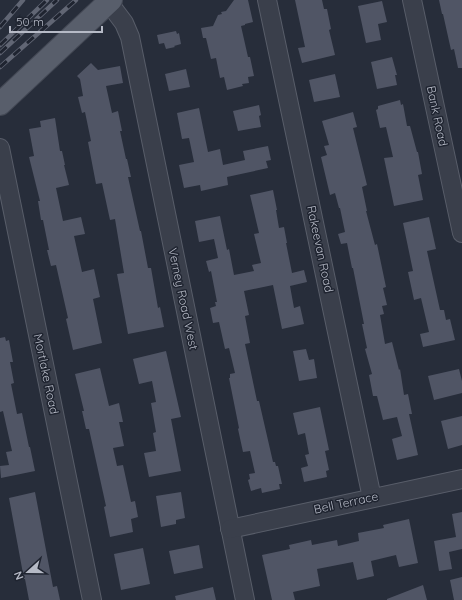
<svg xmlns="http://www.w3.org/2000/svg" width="462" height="600" font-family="Quicksand,sans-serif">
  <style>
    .building { fill: #505565 }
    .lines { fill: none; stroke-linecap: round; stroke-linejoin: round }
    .minor-casing { stroke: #585d69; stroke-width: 20 }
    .major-casing { stroke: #434854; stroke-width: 24 }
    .minor { stroke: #3a3f4b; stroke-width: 18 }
    .major { stroke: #585e6b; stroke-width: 22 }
    .rail-casing { stroke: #616674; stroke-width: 4.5 }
    .rail { stroke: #1f2430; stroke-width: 3; stroke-dasharray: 9; stroke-linecap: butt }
    .labels { text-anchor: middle; stroke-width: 3; stroke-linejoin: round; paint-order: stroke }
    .street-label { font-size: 12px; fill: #b6bac6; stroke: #1f2430 }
  </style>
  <rect width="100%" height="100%" fill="#272d3a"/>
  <!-- building -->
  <g class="building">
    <path d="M234,0H248L253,22L245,24V25L241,26L248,57H250L254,76L248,77L249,83L242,84L243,86L227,90L224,77L220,78L216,58L211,59L206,38H203L201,28L213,26L218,15L222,14L221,12L226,11Z"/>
    <path d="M295,0H322L324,9H327L331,29L329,30L335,55L302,63L298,48L305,47Z"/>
    <path d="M439,0H462V68H458L454,49L451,50L443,14H442Z"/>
    <path d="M382,1L387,22L378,24L381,40L366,43L358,6Z"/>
    <path d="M176,31L177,34L179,33L181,44L174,46L175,47L166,49L164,43L159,44L157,35Z"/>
    <path d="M392,57L397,75H395L397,85L377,89L371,62Z"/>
    <path d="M91,63L98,70L120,66L123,83L106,86L112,113L118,111L122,131H120L126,159H127L131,177H128L140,231H141L148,268H151L158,308L160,307L164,327L128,334L117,274L124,273L115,219L110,220L102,183L96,184L88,142L91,141L85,112L82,113L78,97L83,96L80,79L77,76Z"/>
    <path d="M186,69L190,87L169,91L165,74Z"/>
    <path d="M335,74L340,97L314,102L309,80Z"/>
    <path d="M400,100L401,105L403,104L407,126H410L417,152H418L422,174L418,175L423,200L394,206L384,158L393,157L386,127L380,128L376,110L378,109V106Z"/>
    <path d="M259,105L261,115L259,116L261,127L238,131L233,111Z"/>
    <path d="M199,108L208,152L220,149L223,165L245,160L243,151L268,146L271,160L266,161L268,168L227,177L228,185L201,191L200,185L184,188L179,165L194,162L189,138L182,139L177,113Z"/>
    <path d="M353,112L357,127L353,128L367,185L362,187L367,211H366L375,245L377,244L386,287L383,288L387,305L382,306L384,314L380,315L385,344L392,342L399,370L400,369L404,395L408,394L412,414H409L418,455L397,460L392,439L402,436L397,417L383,420L377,396H373L369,375L372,374L365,349L367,348L362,324H364L353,268H352L347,243L341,244L338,234L345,232L340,208H339L335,193L330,195L321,157L327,155L324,146L329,145L322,121Z"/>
    <path d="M55,118L60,151H62L65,165H64L69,185L56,188L63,221L81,217L85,234L74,236L82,272L94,269L100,297L93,299L102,343L73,350L66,319L68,318L56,265L51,266L47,250H49L43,220H41L38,201H40L29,157L34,156L29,129L41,127L40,121Z"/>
    <path d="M273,190L277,210H276L279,228L284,227L287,243H286L292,273L304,270L307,282L290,286L294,308L300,306L304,324L282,329L273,285L244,291L249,315L245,316L250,343L245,344L257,401H259L273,462H275L276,466H278L282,484H279L280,489L262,493L261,488L251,491L248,480L250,479L249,474L255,473L250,451L243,452L238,429L239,428L229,378H230V374L235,373L229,348L225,349L219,322L213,323L210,308L216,306L215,302H217L211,271L209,272L206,261L218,258L214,239L199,242L195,221L220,216L227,250L229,249L234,275L254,271L252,265L261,263L254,234L259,233L250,195Z"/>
    <path d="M429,217L436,249L427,251L440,310H444L446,320L450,319L455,340L423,347L420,334L429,332L421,298L414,300L408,272L413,271L403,223Z"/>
    <path d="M5,337L6,341L9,340L13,362H10L14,383L11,384L17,414L22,413L29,447H30L35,471L1,478L0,466L9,465L6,452L12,451L3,411L0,412V338Z"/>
    <path d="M306,349L309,360L314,359L317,378L299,381L293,351Z"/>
    <path d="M166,351L181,417L171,419L181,471L149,477L144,453L156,451L153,433L156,432L151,403L156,402L152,381L139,384L133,359Z"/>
    <path d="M100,368L109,406L119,403L123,422H119L124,446L113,448L117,466L123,465L131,502L135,501L138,517L131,519L133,532L110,537L104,507L106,506L89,429H86L82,411H84L75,374Z"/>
    <path d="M459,369L462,381V393L434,400L428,376Z"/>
    <path d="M320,407L329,450L325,451L329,470L326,471L327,477L304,482L301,468L308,466L305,455L309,454L305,433L298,435L293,413Z"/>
    <path d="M462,416V445L448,449L441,421Z"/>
    <path d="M35,492L53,587L57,586L60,600H29L25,579H24L9,498Z"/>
    <path d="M181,492L185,518L176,520V524L161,527L156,496Z"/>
    <path d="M462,512V549L449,552L452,569L439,571L434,541L456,537L452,514Z"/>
    <path d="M409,519L418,563L399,567L396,555L371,561L374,576L357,580L353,562L317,569L320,586L293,592L295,600H272L262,555L290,549L289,545L311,540L312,545L337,540L338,546L359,541L358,533L384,528L383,525Z"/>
    <path d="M199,545L203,568L174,574L169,551Z"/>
    <path d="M143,548L150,584L121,590L114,554Z"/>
    <path d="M462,577V600H454L450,580Z"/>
    <path d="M423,585L427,600H387V599Z"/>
    <path d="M213,587L216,600H176L175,596Z"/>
  </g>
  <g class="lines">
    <!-- minor casing -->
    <g class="minor-casing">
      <g id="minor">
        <path d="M267,0L372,498"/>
        <path d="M412,0L462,233"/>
        <path d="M109,3L124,23L130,37L245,600"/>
        <path d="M0,148L92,600"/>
        <path d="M230,529L462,479"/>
      </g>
    </g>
    <!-- major casing -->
    <g class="major-casing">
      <path id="major" d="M0,104L111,0"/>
    </g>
    <!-- minor -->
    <use href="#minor" class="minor"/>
    <!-- major -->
    <use href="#major" class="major"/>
    <!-- rail casing -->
    <g class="rail-casing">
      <g id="rail">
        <path d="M0,27L23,0"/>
        <path d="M0,45L47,0"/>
        <path d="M0,53L57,0"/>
        <path d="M0,67L76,0"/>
      </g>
    </g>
    <!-- rail -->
    <use href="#rail" class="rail"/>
  </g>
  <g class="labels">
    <!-- street labels -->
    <g class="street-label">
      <text transform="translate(437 116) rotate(78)" y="4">Bank Road</text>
      <text transform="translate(320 249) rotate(78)" y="4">Rakeevan Road</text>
      <text transform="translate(183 299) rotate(78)" y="4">Verney Road West</text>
      <text transform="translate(46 374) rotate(78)" y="4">Mortlake Road</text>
      <text transform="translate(346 503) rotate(-12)" y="4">Bell Terrace</text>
    </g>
  </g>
  <!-- north arrow -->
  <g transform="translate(28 572) rotate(249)" stroke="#1f2430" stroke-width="3" paint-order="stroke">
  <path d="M0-3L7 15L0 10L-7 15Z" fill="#b6bac6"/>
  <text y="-6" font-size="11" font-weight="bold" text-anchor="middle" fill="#b6bac6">N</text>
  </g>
  <!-- scale -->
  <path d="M10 26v6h92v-6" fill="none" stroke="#b6bac6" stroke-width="2"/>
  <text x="16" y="26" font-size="12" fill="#b6bac6" stroke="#1f2430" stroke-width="3" paint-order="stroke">50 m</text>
</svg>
